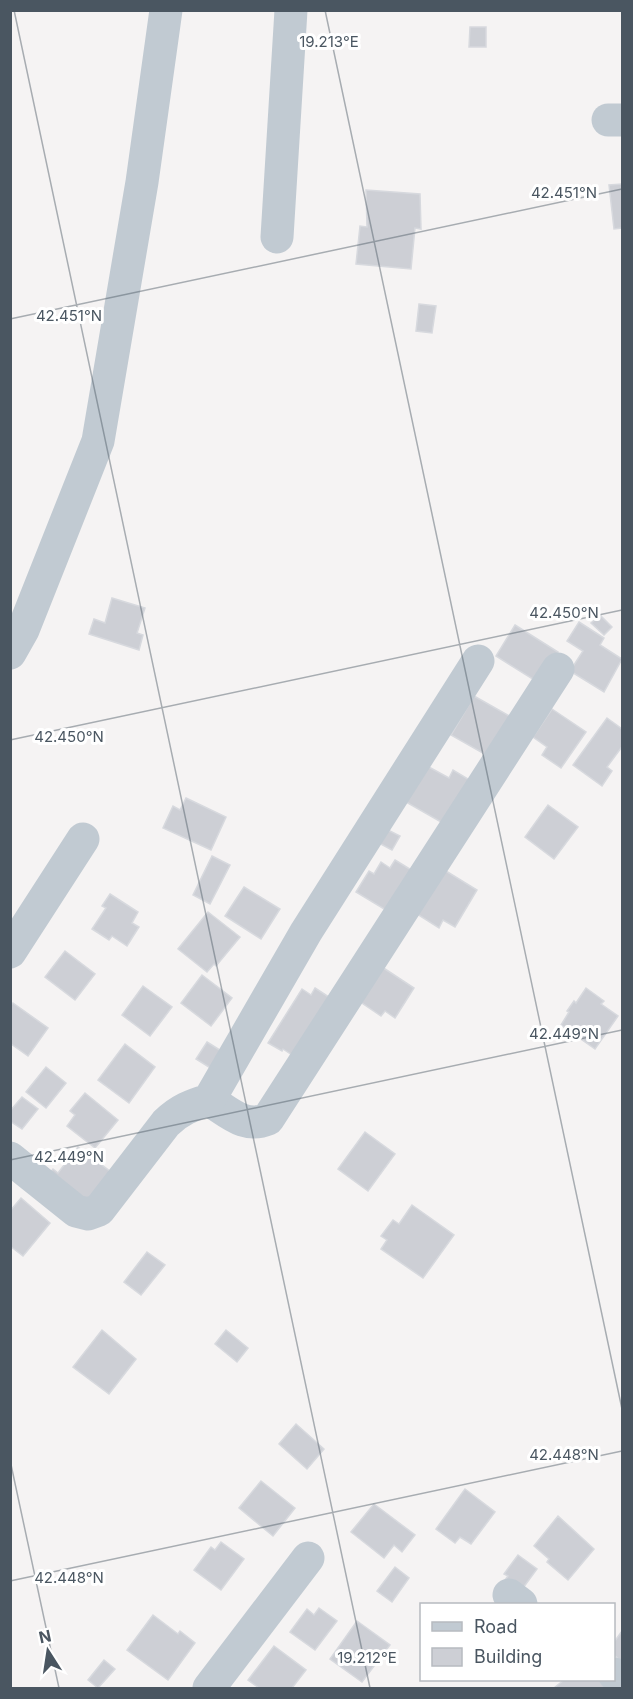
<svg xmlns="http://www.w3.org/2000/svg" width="633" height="1699" font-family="Inter,sans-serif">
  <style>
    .building { fill: #cdcfd5; stroke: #d7d9de; stroke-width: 1.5 }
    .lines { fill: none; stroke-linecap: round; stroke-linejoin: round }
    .minor { stroke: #c1cad2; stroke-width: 33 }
    .ticks { fill: none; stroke: #4a5661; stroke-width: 1.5; stroke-opacity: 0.45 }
    .ticks-label { font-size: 15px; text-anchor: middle; fill: #4a5661; stroke: #fff; stroke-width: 6; stroke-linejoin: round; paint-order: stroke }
  </style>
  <rect width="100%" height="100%" fill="#f5f3f3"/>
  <!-- building -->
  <g class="building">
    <path d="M470,27H486V47H469Z"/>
    <path d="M622,184V228L614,229L609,185Z"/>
    <path d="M366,190L420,194L421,229L415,228L411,269L356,264L360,226L367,227Z"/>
    <path d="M419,304L436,306L432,333L416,331Z"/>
    <path d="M112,598L145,608L137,633L143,635L139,650L89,634L94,619L105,623Z"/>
    <path d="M600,615L612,627L604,635L591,623Z"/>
    <path d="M579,622L604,638L600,645L622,659L604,692L570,671L583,651L567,641Z"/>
    <path d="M515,625L558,652L539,683L496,656Z"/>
    <path d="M474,696L511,717L488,756L451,735Z"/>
    <path d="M552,709L586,732L561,768L542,755L547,747L533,737Z"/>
    <path d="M607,718L622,729V750L621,748L607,767L612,771L602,786L573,765Z"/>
    <path d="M427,766L449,778L453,770L473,782L448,826L406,802Z"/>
    <path d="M186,798L226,817L211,850L163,828L173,806L180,810Z"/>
    <path d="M548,805L578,827L554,859L525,837Z"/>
    <path d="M382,827L400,836L392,850L375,841Z"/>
    <path d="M212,856L230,865L210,904L193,895Z"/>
    <path d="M395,860L418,874L394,915L356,892L369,871L374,874L381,862L390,868Z"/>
    <path d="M441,868L477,890L455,927L443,920L439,928L417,914Z"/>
    <path d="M244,887L280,909L261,939L225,916Z"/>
    <path d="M110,894L138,912L132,923L139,927L127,946L112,936L109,940L92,929L106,908L102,906Z"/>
    <path d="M208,912L240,937L216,966L214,964L207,972L178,949Z"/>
    <path d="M65,951L95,974L75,1000L45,977Z"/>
    <path d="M382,967L414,988L395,1018L385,1011L381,1016L359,1001Z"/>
    <path d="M202,975L232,998L211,1026L181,1003Z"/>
    <path d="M143,986L172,1007L150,1036L122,1015Z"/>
    <path d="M315,988L332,999L295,1057L283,1049L282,1051L268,1043L302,989L311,995Z"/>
    <path d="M586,988L604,1001L601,1004L618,1016L595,1049L561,1025L569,1012L567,1011L574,1001L576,1003Z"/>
    <path d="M13,1003L48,1028L28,1056L10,1043V1006Z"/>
    <path d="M207,1042L223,1052L212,1069L196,1059Z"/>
    <path d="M125,1044L155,1067L129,1103L98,1080Z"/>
    <path d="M46,1067L66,1083L46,1108L26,1092Z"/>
    <path d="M85,1093L118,1120L95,1148L67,1126L75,1115L70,1111Z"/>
    <path d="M22,1097L38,1109L22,1129L10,1121V1111Z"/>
    <path d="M365,1132L395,1154L368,1191L338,1169Z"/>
    <path d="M78,1147L111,1172L84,1207L46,1178L53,1169L58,1173Z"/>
    <path d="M21,1198L50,1223L23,1256L10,1246V1211Z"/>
    <path d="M412,1205L454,1235L423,1278L381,1249L387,1240L381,1236L393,1220L399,1224Z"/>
    <path d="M147,1252L165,1265L141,1295L124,1282Z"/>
    <path d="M102,1330L136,1359L109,1394L73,1367Z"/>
    <path d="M226,1330L248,1348L237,1362L215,1344Z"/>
    <path d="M296,1424L324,1449L307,1469L279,1444Z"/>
    <path d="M261,1481L295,1508L273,1536L239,1508Z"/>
    <path d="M465,1489L495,1512L471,1544L460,1537L455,1543L436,1529Z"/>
    <path d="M374,1504L415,1535L402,1552L394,1545L384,1558L351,1532Z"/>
    <path d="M558,1516L594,1549L568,1580L547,1562L549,1559L534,1546Z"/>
    <path d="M221,1542L244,1559L221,1590L194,1570L211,1547L215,1550Z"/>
    <path d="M518,1555L537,1569L523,1588L505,1580L508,1576L504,1574Z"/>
    <path d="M395,1567L409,1578L392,1602L377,1591Z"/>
    <path d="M319,1608L337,1621L315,1650L290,1632L307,1609L314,1615Z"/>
    <path d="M153,1615L178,1634L180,1631L195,1643L168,1680L127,1650Z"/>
    <path d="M357,1621L390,1645L362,1682L330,1659Z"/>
    <path d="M622,1631V1662L614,1655V1642Z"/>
    <path d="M274,1646L306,1670L292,1688H259L248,1680Z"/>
    <path d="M104,1660L115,1669L98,1688L88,1680Z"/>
    <path d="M564,1680H603L612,1688H554Z"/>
  </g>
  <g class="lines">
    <!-- minor -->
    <g class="minor">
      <path d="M608,120H622"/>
      <path d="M277,237L291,10"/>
      <path d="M10,653L23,630L98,441L142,182L166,10"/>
      <path d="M10,952L83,839"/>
      <path d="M209,1100C229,1112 244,1129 268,1119L558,669"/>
      <path d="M10,1158L76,1211L88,1214L99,1210L166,1123C179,1110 192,1105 209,1100L306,932L478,661"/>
      <path d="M509,1595L521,1604"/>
      <path d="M614,1674L622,1681"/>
      <path d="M209,1688L308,1558"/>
    </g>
  </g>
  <!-- ticks -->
  <path class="ticks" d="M14,10L370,1688M325,10L622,1409M10,319L622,189M10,740L622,610M10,1160L622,1030M10,1460L59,1688M10,1581L622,1451"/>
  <g class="ticks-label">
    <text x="329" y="47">19.213°E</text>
    <text x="564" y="198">42.451°N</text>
    <text x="69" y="321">42.451°N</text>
    <text x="564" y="618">42.450°N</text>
    <text x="69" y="742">42.450°N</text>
    <text x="564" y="1039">42.449°N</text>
    <text x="69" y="1162">42.449°N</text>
    <text x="564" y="1460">42.448°N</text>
    <text x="69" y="1583">42.448°N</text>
    <text x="367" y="1663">19.212°E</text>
  </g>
  <!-- border -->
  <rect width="633" height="1699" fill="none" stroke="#4a5661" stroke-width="24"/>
  <!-- legend -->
  <rect x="420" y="1603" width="195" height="78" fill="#ffffff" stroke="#b7bbc0" stroke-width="1.5"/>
  <rect x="432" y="1622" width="30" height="9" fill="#c1cad2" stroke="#b7bbc0" stroke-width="1.5"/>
  <text x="474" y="1633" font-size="18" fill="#4a5661">Road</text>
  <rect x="432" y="1648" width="30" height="18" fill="#cdcfd5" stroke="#b7bbc0" stroke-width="1.5"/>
  <text x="474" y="1663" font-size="18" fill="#4a5661">Building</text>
  <!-- north arrow -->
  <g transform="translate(48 1651) rotate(348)" stroke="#ffffff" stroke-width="4.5" paint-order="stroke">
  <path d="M0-4.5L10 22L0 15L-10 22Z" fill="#4a5661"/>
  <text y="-9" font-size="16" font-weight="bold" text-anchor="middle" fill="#4a5661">N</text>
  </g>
</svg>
